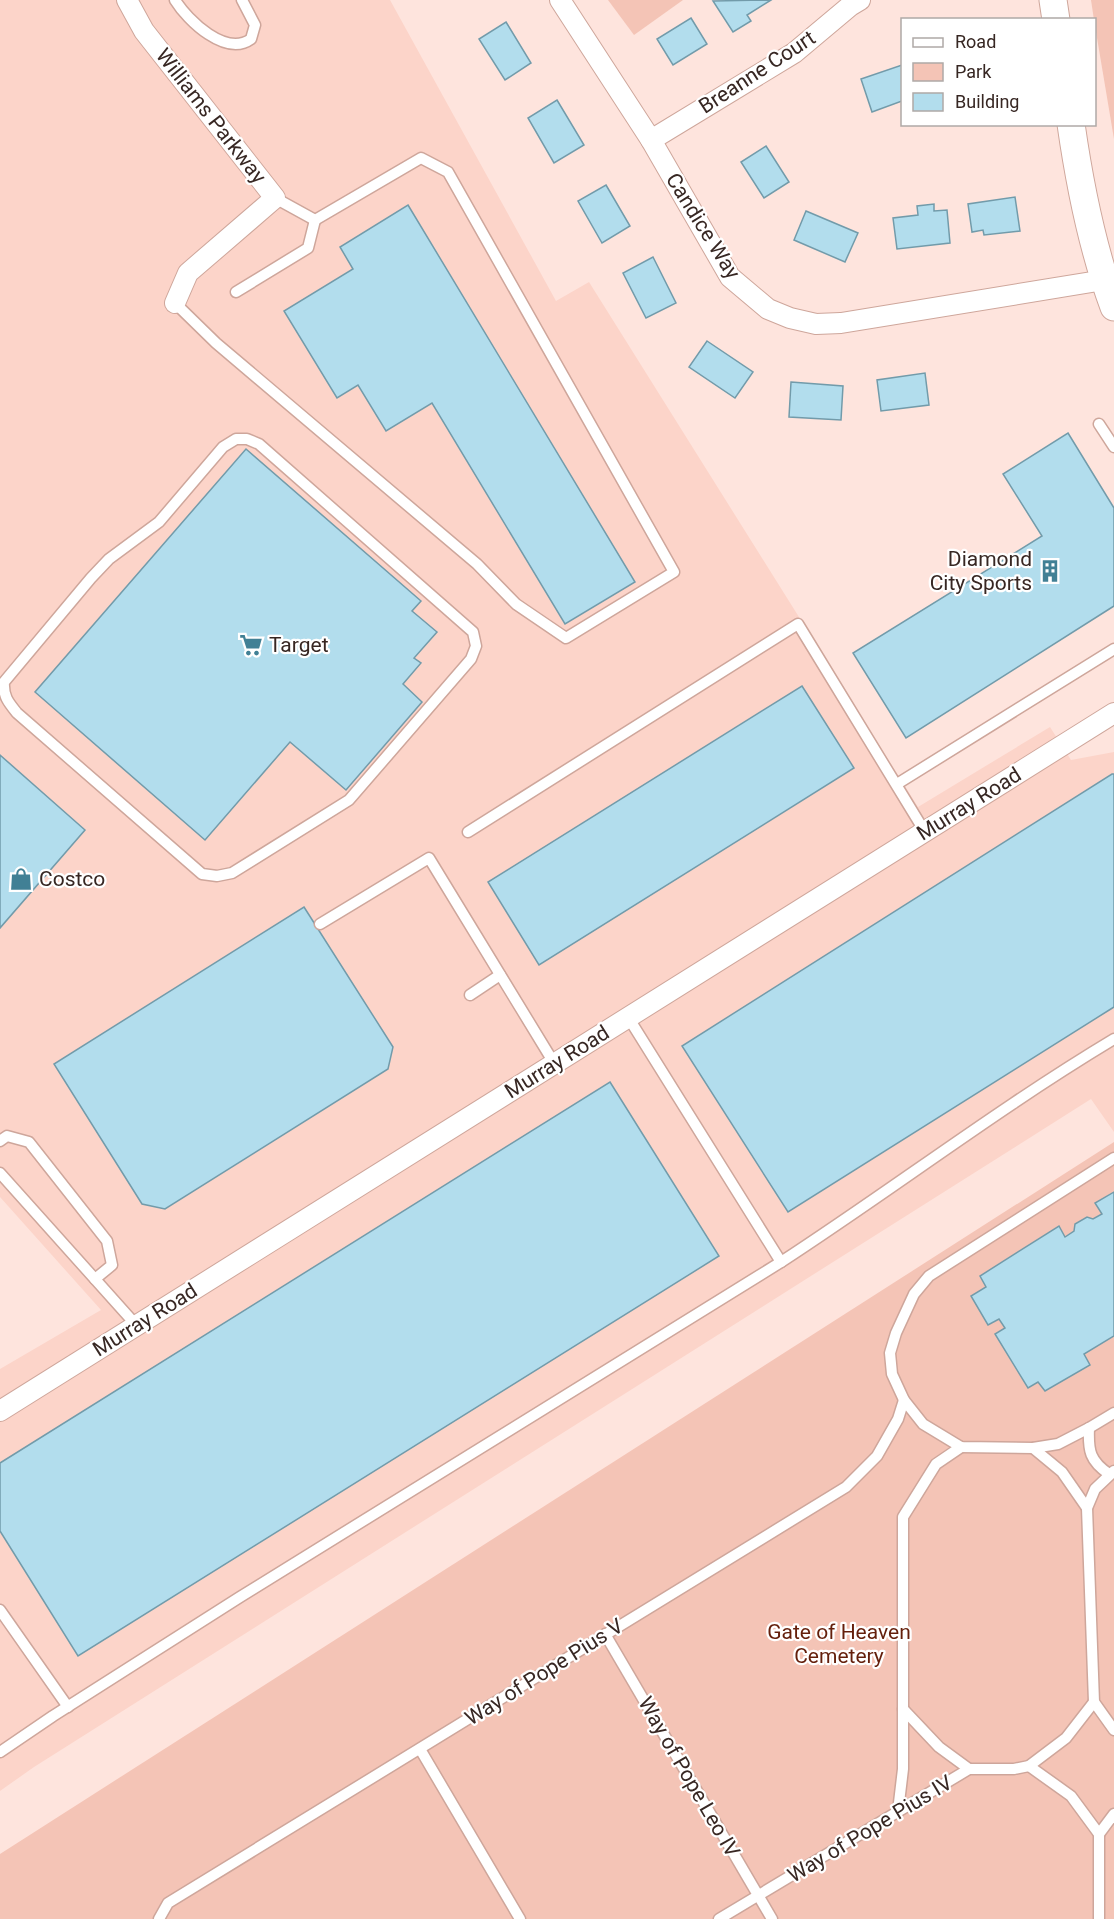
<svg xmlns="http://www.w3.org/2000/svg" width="1114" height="1919" font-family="Roboto,sans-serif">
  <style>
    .built { fill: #fcd4c9 }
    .green { fill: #f4c4b6 }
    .building { fill: #b2dded; stroke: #729baa; stroke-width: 1.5 }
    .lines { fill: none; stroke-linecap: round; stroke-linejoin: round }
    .service-casing { stroke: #cea69b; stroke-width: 13 }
    .minor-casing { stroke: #cea69b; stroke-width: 22 }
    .secondary-casing { stroke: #cea69b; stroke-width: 29 }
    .service { stroke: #fff; stroke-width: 10 }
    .minor { stroke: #fff; stroke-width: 20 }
    .secondary { stroke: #fff; stroke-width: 27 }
    .labels { text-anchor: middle; stroke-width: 4.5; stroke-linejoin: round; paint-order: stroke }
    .street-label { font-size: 21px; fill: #372723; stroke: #fff }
    .poi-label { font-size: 21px; fill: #372723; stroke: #fff; text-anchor: start }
    .park-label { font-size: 21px; fill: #641f0b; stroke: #fff }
  </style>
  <rect width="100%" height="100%" fill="#fee4dd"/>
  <!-- built -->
  <path class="built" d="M0,0H390L556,301L589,282L918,807L1050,727L1071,760L1114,752V1132L1091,1099L34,1767L0,1791V1369L101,1310L0,1197Z"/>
  <!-- green -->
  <g class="green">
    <path d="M608,0H683L634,35Z"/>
    <path d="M1091,0H1114V139L1094,20Z"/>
    <path d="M1114,1142V1919H0V1854Z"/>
  </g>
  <!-- building -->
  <g class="building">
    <path d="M771,0L747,15L751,21L733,32L713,1Z"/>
    <path d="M691,18L707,44L673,65L657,39Z"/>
    <path d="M506,22L531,63L505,80L479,39Z"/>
    <path d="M902,65V101L872,112L861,79Z"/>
    <path d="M557,100L584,145L554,163L528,118Z"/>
    <path d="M766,146L789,182L764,198L741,162Z"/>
    <path d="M606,185L630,226L602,243L578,201Z"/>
    <path d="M1015,197L1020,231L984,235L983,230L972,232L968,204Z"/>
    <path d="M934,204V211L947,210L950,243L897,249L893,218L918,215L917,206Z"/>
    <path d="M408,205L635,582L565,624L432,403L386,431L358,385L337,398L284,311L353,269L340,247Z"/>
    <path d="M806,211L858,233L845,262L794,240Z"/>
    <path d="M653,257L676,303L646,318L623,273Z"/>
    <path d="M707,341L753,372L735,398L689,367Z"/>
    <path d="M925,373L929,405L881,411L877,380Z"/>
    <path d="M791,382L843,386L841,420L789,417Z"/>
    <path d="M1068,433L1114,508V606L906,738L853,653L1042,536L1003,474Z"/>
    <path d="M246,449L421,601L412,611L437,632L414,658L421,663L403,684L422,702L346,790L290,742L205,840L35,692Z"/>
    <path d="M802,686L854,768L539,965L488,882Z"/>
    <path d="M0,755L85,830L0,928Z"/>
    <path d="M1112,774H1114V1007L788,1212L682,1046Z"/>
    <path d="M304,907L393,1047L388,1069L165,1209L142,1204L54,1064Z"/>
    <path d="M610,1082L719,1256L78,1656L0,1531V1463Z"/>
    <path d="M1114,1192V1336L1084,1354L1090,1365L1045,1391L1038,1382L1028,1388L995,1334L1005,1328L999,1319L988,1325L971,1296L986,1287L980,1276L1059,1226L1065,1237L1074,1231L1075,1224L1087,1217L1093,1219L1102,1214L1095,1203Z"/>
  </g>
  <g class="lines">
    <!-- service casing -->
    <g class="service-casing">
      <g id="service">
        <path d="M175,0C188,21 226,57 251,39L255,25L242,0"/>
        <path d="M236,292L308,248L315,220"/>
        <path d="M175,303L216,343L477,564L516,604L566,638L674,572L448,172L421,158L315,220L275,198"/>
        <path d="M1099,424L1114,447"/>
        <path d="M236,439H247L259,444L473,632L476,646L471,659L349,800L232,873L217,876L202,874L17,713C8,702 3,696 4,682L91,578L109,559L159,522L223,447Z"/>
        <path d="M897,784L1114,649"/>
        <path d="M468,832L798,624L925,832"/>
        <path d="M320,924L429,858L554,1063"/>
        <path d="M470,995L500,975"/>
        <path d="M0,1141L7,1136L29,1142L107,1241L112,1265L95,1279"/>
        <path d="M1114,1158L929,1276L914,1294L896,1333L890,1353L892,1374L904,1400L923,1424L961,1447L1033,1448L1058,1444L1089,1428L1114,1413"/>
        <path d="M0,1173L137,1326"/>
        <path d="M781,1262C893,1189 999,1108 1114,1039"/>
        <path d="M1089,1428C1088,1451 1090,1461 1109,1474"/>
        <path d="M1033,1448L1062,1472L1087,1508"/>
        <path d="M1114,1471L1095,1489L1087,1508L1094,1702L1114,1730"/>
        <path d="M0,1610L68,1707"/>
        <path d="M605,1634L772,1919"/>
        <path d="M903,1709L939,1747L969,1769"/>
        <path d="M420,1749L520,1919"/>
        <path d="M0,1752L53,1716L240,1597L781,1262L628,1017"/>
        <path d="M1029,1766L1071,1796L1099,1834V1919"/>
        <path d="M898,1811L903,1769V1517L936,1464L961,1447"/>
        <path d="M1099,1834L1114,1814"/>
        <path d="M159,1919L168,1903L846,1487L877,1456L898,1419L904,1400"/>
        <path d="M719,1919L969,1769H1014L1029,1766L1066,1738L1094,1702"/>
      </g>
    </g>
    <!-- minor casing -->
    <g class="minor-casing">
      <g id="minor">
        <path d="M127,0L144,31L275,198L188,273L175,303"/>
        <path d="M560,0L651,140L730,277L768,309L790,318L816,324L841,323L1104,280"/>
        <path d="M651,140L794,53L850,6L860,0"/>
        <path d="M0,1411L1114,713"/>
      </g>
    </g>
    <!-- secondary casing -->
    <g class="secondary-casing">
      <g id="secondary">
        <path d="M1053,0L1056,20"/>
        <path d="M1071,124C1080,187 1092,248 1114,307"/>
      </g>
    </g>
    <!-- service -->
    <use href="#service" class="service"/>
    <!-- minor -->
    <use href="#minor" class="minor"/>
    <!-- secondary -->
    <use href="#secondary" class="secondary"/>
  </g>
  <!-- icons -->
  <defs>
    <g id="building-bare" transform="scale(1.8)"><path d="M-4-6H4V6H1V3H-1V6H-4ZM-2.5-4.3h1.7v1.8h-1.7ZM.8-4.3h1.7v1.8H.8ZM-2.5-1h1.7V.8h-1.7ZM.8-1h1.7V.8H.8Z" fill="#418095" stroke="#fff" stroke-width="2.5" paint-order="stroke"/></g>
    <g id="supermarket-bare" transform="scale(1.8)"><path d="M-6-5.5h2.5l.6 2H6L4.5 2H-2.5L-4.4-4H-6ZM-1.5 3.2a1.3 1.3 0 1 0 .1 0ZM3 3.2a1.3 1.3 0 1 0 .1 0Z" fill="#418095" stroke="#fff" stroke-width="2.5" paint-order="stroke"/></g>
    <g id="shop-bare" transform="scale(1.8)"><path d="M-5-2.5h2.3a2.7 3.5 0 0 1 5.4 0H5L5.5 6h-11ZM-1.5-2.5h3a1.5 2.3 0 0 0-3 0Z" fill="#418095" stroke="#fff" stroke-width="2.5" paint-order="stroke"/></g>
  </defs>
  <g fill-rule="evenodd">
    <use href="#building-bare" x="1050" y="571"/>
    <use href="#supermarket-bare" x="251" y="645"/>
    <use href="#shop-bare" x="21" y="879"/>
  </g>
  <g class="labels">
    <!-- street labels -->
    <g class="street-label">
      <text transform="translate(757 72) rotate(-33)" y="7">Breanne Court</text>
      <text transform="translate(211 116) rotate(52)" y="7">Williams Parkway</text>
      <text transform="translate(703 226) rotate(58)" y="7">Candice Way</text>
      <text transform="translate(969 804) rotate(-32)" y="7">Murray Road</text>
      <text transform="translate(557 1062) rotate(-32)" y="7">Murray Road</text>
      <text transform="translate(145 1320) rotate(-32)" y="7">Murray Road</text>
      <text transform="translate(544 1672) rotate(-32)" y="7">Way of Pope Pius V</text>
      <text transform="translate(689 1777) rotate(60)" y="7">Way of Pope Leo IV</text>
      <text transform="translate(870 1829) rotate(-31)" y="7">Way of Pope Pius IV</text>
    </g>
    <!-- poi labels -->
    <g class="poi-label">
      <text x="1032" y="566" text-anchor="end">Diamond<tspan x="1032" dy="24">City Sports</tspan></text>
      <text x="269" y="652">Target</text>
      <text x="39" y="886">Costco</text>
    </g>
    <!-- park labels -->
    <g class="park-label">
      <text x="839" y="1639">Gate of Heaven<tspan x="839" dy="24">Cemetery</tspan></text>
    </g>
  </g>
  <!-- legend -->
  <rect x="901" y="18" width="195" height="108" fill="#ffffff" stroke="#afa9a7" stroke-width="1.5"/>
  <rect x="913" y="38" width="30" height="9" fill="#ffffff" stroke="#afa9a7" stroke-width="1.5"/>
  <text x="955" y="48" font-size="18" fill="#372723">Road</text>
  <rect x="913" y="63" width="30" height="18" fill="#f4c4b6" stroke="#afa9a7" stroke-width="1.5"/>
  <text x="955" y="78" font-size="18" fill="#372723">Park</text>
  <rect x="913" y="93" width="30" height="18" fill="#b2dded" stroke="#afa9a7" stroke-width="1.5"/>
  <text x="955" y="108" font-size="18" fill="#372723">Building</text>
</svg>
